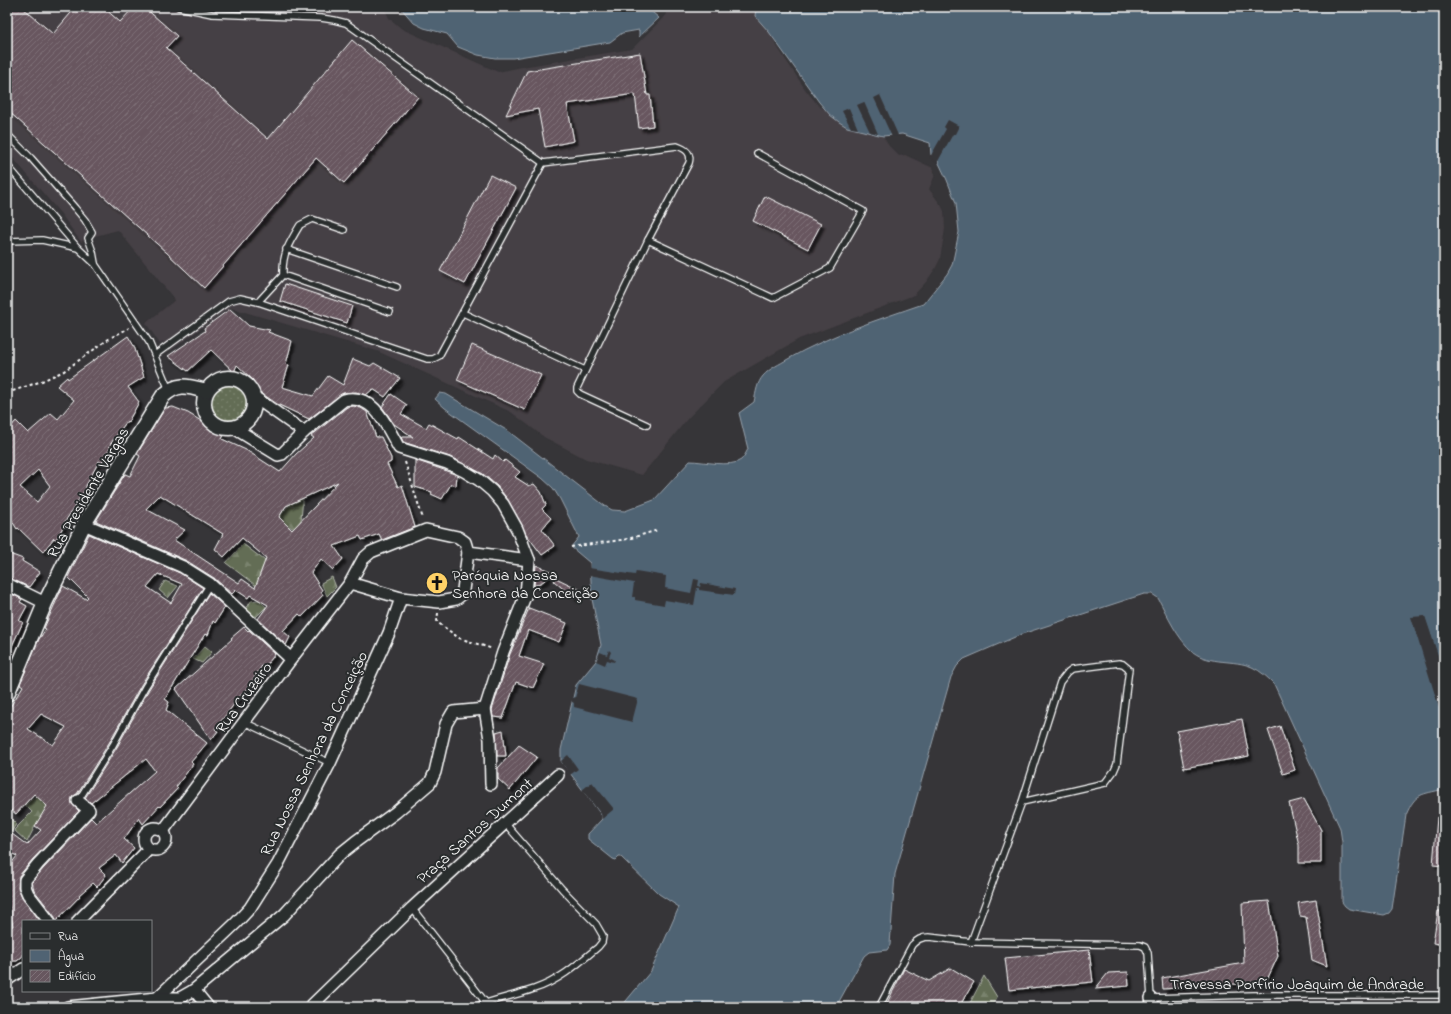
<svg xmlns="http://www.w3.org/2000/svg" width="1451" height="1014" font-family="'Indie Flower',sans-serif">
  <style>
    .built { fill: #453f44 }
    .forest { fill: url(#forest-firs); stroke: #b1b6aa }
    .park { fill: url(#park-dots); stroke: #b1b6aa }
    .water { fill: #506373; stroke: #96a1ab }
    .pier { fill: #363538 }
    .building { fill: url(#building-hatch); stroke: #fff; fill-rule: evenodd; filter: url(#shadow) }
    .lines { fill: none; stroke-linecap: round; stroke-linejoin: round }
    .service-casing { stroke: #fff; stroke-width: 8 }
    .minor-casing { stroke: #fff; stroke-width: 14 }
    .tertiary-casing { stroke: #fff; stroke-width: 17 }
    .path { stroke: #fff; stroke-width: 2; stroke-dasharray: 3 3; stroke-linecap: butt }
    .service { stroke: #2a2d2e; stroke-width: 5.5 }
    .minor { stroke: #2a2d2e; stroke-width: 11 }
    .tertiary { stroke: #2a2d2e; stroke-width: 14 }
    .labels { text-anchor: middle; stroke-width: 4; stroke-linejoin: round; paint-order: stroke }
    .street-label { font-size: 16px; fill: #fff; stroke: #2a2d2e }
    .poi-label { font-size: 16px; fill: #fff; stroke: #2a2d2e; text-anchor: start }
  </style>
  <defs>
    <pattern id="forest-firs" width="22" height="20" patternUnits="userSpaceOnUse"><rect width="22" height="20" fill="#636d54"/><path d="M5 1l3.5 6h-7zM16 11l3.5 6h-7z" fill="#7a836e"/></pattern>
    <pattern id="park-dots" width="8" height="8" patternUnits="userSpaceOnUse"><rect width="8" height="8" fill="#636d54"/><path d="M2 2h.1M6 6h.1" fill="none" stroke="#7a836e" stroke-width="1.8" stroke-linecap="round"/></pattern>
    <pattern id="building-hatch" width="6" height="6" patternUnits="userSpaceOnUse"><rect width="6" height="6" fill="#67575f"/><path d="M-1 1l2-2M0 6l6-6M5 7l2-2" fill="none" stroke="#7e7077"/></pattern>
    <filter id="shadow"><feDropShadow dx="3.5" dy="3.5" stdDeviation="1" flood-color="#0009"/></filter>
  </defs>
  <rect width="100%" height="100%" fill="#363538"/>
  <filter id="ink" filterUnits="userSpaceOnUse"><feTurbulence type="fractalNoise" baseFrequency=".025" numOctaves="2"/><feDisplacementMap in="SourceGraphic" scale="8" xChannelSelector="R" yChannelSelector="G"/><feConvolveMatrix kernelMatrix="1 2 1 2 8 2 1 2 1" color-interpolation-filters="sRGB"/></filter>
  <g filter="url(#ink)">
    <!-- built -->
    <path class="built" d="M7,7H384L389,18L402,29L498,72L522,67L632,49L665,16L668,7H756L755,16L769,32L778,48L805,89L818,105L851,128L883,136L889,146L899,156L905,155L933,168L935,175L929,189L941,205L944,211L945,229L940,259L935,269L926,282L914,295L799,339L724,382L688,418L642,475L586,459L544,437L511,412L377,351L231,308L226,310L171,350L163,342L160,344L146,323L175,300L118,230L88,238L81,242L61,214L7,151Z"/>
    <!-- forest -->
    <g class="forest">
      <path d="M303,498L301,520L295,529L288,526L279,517L290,504Z"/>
      <path d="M243,544L276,569L263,566L260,574L263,591L226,563Z"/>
      <path d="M332,577L336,587L327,596L321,583Z"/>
      <path d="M165,581L178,586L168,598L159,590Z"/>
      <path d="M259,600L266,607L254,619L245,611L251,601Z"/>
      <path d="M205,646L212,652L202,663L193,659Z"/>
      <path d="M51,784L54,788L44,803L71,824L63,835L48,826H35L27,842L14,830L32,812L25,805Z"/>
      <path d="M7,815L16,824L9,836L7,835Z"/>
      <path d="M984,976L997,997L992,1007H978L970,1003Z"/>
    </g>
    <!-- park -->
    <circle class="park" cx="229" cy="402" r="18"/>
    <!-- water -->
    <g class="water">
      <path d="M400,7H655L652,12L659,18L639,37V30L622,33L610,42L513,58H495L478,55L458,47L447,34L424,28L414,23Z"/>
      <path d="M756,7H1444V789C1421,795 1416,792 1406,815L1392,909L1389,913L1384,915L1349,909L1345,906L1342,902V842L1340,828L1274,684C1267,677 1261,671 1252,667C1234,659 1210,665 1193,652C1177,638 1168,617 1158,598L1152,594H1144L1022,634L964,659L957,666L951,677L895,874L890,945L887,950L869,952L864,956L836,1007H621L651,971L679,907L659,894L621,857H619L616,860L613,859L588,839V834L602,819V816L561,761V750L576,685L596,661L601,645L592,599L590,563L571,547L579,537L560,499L553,488L542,478L445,408L435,399L440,393L446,394L508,431L605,506L612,510L625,511L654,500L690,461C703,461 731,468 741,460C744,457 746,453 748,449L739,413L754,402C756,392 757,383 763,376C770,368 780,364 788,359C830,335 877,320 923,304L947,274L952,265L959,232L956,203L947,180L938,161L931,155L930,143L902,134L883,136L847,127L839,122L830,115L819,102L769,32L755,16Z"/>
    </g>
    <!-- pier -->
    <g class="pier">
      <path d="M880,95L898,135L899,137H892L874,98Z"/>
      <path d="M864,102L878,134L870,132L857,105Z"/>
      <path d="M849,108L858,129L851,128L842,111Z"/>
      <path d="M948,120L959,126L955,134H953L937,163L930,157L946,129L944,127Z"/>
      <path d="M589,568L635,575L636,571L666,576L665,588L691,593L694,579L699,580L698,586L700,587L701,583L735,589L734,595L699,590V588H697L694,605L665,600L664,605L635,600V597H632L634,583L589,575Z"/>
      <path d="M1425,616L1444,673V724L1411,617Z"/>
      <path d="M609,650L611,652L609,657L615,660L614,662L607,660L605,665L596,661L600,652L607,655Z"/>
      <path d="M579,684L638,699L632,722L574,707V703L572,702V697L575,698Z"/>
      <path d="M568,755L578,769L570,775L561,761Z"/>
      <path d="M592,782L614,809L602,819L601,814L582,790Z"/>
    </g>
    <!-- building -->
    <g class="building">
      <path d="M7,7H22L53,34L76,7H103L120,22L134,7H144L177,36L166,48L268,139L352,40L418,97L344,183L316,158L204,288L166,252L7,110Z"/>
      <path d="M640,53L647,95H650L653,126L639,128L635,94L567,104L574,141L545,147L538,109L506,115L527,71Z"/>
      <path d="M490,175L516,188L465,284L440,271Z"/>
      <path d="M765,196L821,224L808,249L753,221Z"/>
      <path d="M285,284L352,306L347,323L280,301Z"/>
      <path d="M230,309L249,326L270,330L268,332L292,341L286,364L289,365L282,387L313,396L328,376L343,385L353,359L370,366L374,363L400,378L385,397L373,389L366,395L356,392L343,393L309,419L277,404L251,386L253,380L237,365L234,372L211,350L188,371L168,356L205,331L204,328Z"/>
      <path d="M128,336L134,346L144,377L128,387L139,402L128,422L127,421L109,446L111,447L102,463L99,461L86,486V488L63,525H64L56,540L54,538L43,552L18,528L17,529L7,513V431L16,421L28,433L51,413L58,419L74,400L57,386L67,377L68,379ZM38,470L50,486L37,502L20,487Z"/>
      <path d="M472,345L541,375L525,410L457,380Z"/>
      <path d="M391,394L407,405L401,414L426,428L429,423L458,439L459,437L493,459L495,455L503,462L505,460L520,472L515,477L529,486L534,484L541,492L546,505L542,509L551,518L542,529L555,546L542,555L526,534L508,500L497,486L483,474L450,457L403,442L401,437H413L394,424L382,407Z"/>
      <path d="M354,406L361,408L367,412L376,437H381L391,458V462L387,464L398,487L402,485L415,527L382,540L379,534L362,540L360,536L334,546L343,559L333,570L321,559L311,573L322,590L321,592L323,595L302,617L299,614L283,631L290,637L286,645L258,619L268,605L250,595L248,598L236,590L232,594L214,578L187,561L96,521L125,474L130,476L140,456L137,454L165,408L173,407L188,413L224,435L222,439L246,450L280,472L296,454L314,438L311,436L316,432L347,407ZM338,482L292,530L279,517L286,506ZM160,495L223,534L215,549L224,557L242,538L266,558L255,588L242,579L239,583L174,540L185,530L146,509Z"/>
      <path d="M415,460L444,470L457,475L456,486L451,484L442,499L431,494L432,492L415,487Z"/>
      <path d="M89,534L180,573L203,588L141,685L109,743L77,794L72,797V804L79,811L33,859L19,876L18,887L22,897L40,921H23V956L17,961H7V927L13,926L7,896V869L17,856L7,851V845L12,834L27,845L41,830L35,826L47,806L34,794L16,814L7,807V712L23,686L20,684L39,639L46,629L44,628L63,586L86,599L88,597L68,577ZM158,574L182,584L171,603L147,587ZM41,714L66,727L53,745L28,729Z"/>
      <path d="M7,553L23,559L22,561L40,572L29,587L7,577Z"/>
      <path d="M536,565L552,572L544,581L534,586Z"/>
      <path d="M556,578L581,590L575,599L554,581Z"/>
      <path d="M7,592L22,599L20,602L27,606L19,621L23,622L7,657V621L11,614L7,612Z"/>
      <path d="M209,593L225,607L215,623L213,621L208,635L205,634L165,699L169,702L166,710L207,743L191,762L193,764L176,787L178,788L160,807L159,806L143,824L139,818L124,839L134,848L122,863L116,855L99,868L106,875L97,887L93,883L79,895L80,896L56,921L55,917L34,890L32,882L43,869L91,818L96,823L155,771L146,759L91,803L85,798L117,747L149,689Z"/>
      <path d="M529,608L567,623L559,642L528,630L519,656L544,664L533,688L516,682L503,718L493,717L492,710L510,654Z"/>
      <path d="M244,627L248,631L249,630L275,654L266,666L263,664L243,696L242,694L215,729L218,731L211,740L176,689L232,639L231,638Z"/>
      <path d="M1242,719L1249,756L1184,768L1177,731Z"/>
      <path d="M1280,726L1295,770L1283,774L1268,730Z"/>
      <path d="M503,730L506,756H497L496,732Z"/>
      <path d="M519,745L537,757L510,790L498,779V768Z"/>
      <path d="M1304,799L1321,830V863H1299V845L1289,803Z"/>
      <path d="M1437,817H1444V866L1433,865Z"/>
      <path d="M1316,900L1327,966L1312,960L1306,917L1300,916L1298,903Z"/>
      <path d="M1269,901L1278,956L1266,982L1163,989L1162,978L1244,963L1242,903Z"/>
      <path d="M1438,911H1444V945L1433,943Z"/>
      <path d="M1089,950L1093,982L1009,990L1005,958Z"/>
      <path d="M951,968L974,982L959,1007H885L904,969L929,981Z"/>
      <path d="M1128,972L1129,986L1095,989L1108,973Z"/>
    </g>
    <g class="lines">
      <!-- service casing -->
      <g class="service-casing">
        <g id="service">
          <path d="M179,7L212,14L321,18L334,20L346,23L543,163L677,146C686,149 692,153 689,163L648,240L577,388V391L580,394L647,425"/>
          <path d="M7,134L31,158L75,208L85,220L92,232L88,238L93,252L95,263"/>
          <path d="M7,165L78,248"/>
          <path d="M648,240L773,298L830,268L863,211L757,153"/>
          <path d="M7,241L42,240L78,248L95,264L149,342L169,390"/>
          <path d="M286,249L397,287"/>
          <path d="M283,275L390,312"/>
          <path d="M258,302L283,275C282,254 289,243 300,225L312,219L344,230"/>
          <path d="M463,313L585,370"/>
          <path d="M155,355L229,301L240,298L258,302L427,359H433L439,356L543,163"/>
          <path d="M244,722L330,763"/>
          <path d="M78,801L113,745L145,687L210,584"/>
          <path d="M412,908L486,1003"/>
          <path d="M971,942L1140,945L1145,947L1148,953L1151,998L1254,995H1444"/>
          <path d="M475,1007C494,999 514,996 534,989C559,981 578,964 598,947L602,942L603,936L596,924L562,889L505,823"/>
          <path d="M879,1007L912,945C917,940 921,937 929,937L971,942L1022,802L1060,682L1068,672L1072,669L1119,663L1123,664L1129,669L1117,764L1114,771L1105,783L1022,802"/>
        </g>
      </g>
      <!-- minor casing -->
      <g class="minor-casing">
        <g id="minor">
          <path d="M234,428L278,455L282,454L304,432L253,396"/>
          <path d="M304,432L344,400C374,392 387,427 399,448L447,463L464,471L479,480L492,491L503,504L517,529L529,560L526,594L503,652L485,709L490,739L491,784"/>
          <path d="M84,524L183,567L210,584L291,659"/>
          <path d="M426,530L458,537L465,542L468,552L463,590L460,596L456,599L439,602L401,598L350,583L363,559L371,552Z"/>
          <path d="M468,552L529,560"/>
          <path d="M7,584L45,603"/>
          <circle cx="155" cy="839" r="11"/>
          <path d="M163,831L291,659L350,583"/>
          <path d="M49,921L28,894L25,887V880L38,864L89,810L78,801"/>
          <path d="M78,921L149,849"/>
          <path d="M7,980L23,969"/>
          <path d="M194,990L208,1007"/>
          <path d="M157,998L236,923L250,908L262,889L278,864L330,763L389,633L401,598"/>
          <path d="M1151,998L1153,1007"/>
          <path d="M68,1007L157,998H180L194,990L284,915L340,854L355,842L396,812L430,783L435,772L446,724L453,712L485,709"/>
          <path d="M310,1007L412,908L558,775"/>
        </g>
      </g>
      <!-- tertiary casing -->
      <g class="tertiary-casing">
        <g id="tertiary">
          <circle cx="229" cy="403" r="25"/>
          <path d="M7,694L45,603L84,524L163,396C178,382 188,386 206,391"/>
        </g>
      </g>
      <!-- path -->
      <g class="path">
        <path d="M7,393L42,381L64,371L110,338L129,328"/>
        <path d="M405,462L423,519"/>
        <path d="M571,547L628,539L658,530"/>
        <path d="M438,613L437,622L459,638L493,649"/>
      </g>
      <!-- service -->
      <use href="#service" class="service"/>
      <!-- minor -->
      <use href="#minor" class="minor"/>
      <!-- tertiary -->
      <use href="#tertiary" class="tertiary"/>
    </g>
  </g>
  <!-- icons -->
  <defs>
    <g id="church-disc" transform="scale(1.15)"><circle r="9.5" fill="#ffd166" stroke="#2a2d2e"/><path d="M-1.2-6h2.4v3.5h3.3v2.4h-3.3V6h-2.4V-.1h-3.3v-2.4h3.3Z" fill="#111"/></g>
  </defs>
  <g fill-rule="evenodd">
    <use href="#church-disc" x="437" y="583"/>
  </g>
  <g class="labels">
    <!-- street labels -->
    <g class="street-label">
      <text transform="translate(87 492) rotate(-60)" y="6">Rua Presidente Vargas</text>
      <text transform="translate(243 697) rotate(-54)" y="6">Rua Cruzeiro</text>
      <text transform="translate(313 753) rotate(-64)" y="6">Rua Nossa Senhora da Conceição</text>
      <text transform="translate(474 830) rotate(-42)" y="6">Praça Santos Dumont</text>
      <text x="1297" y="989">Travessa Porfírio Joaquim de Andrade</text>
    </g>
    <!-- poi labels -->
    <g class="poi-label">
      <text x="452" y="580">Paróquia Nossa<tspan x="452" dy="18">Senhora da Conceição</tspan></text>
    </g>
  </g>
  <!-- margin -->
  <rect width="1451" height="1014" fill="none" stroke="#2a2d2e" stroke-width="24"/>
  <rect x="12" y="12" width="1427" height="990" fill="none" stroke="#fff" stroke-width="1.5" filter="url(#ink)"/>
  <!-- legend -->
  <rect x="22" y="920" width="130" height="72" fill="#2a2d2e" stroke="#7f8182"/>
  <rect x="30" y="933" width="20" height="6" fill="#2a2d2e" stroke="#7f8182"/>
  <text x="58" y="940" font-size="12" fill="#ffffff">Rua</text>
  <rect x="30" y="950" width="20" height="12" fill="#506373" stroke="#7f8182"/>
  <text x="58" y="960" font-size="12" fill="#ffffff">Água</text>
  <rect x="30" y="970" width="20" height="12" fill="url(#building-hatch)" stroke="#7f8182"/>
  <text x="58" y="980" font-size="12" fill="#ffffff">Edifício</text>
</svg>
